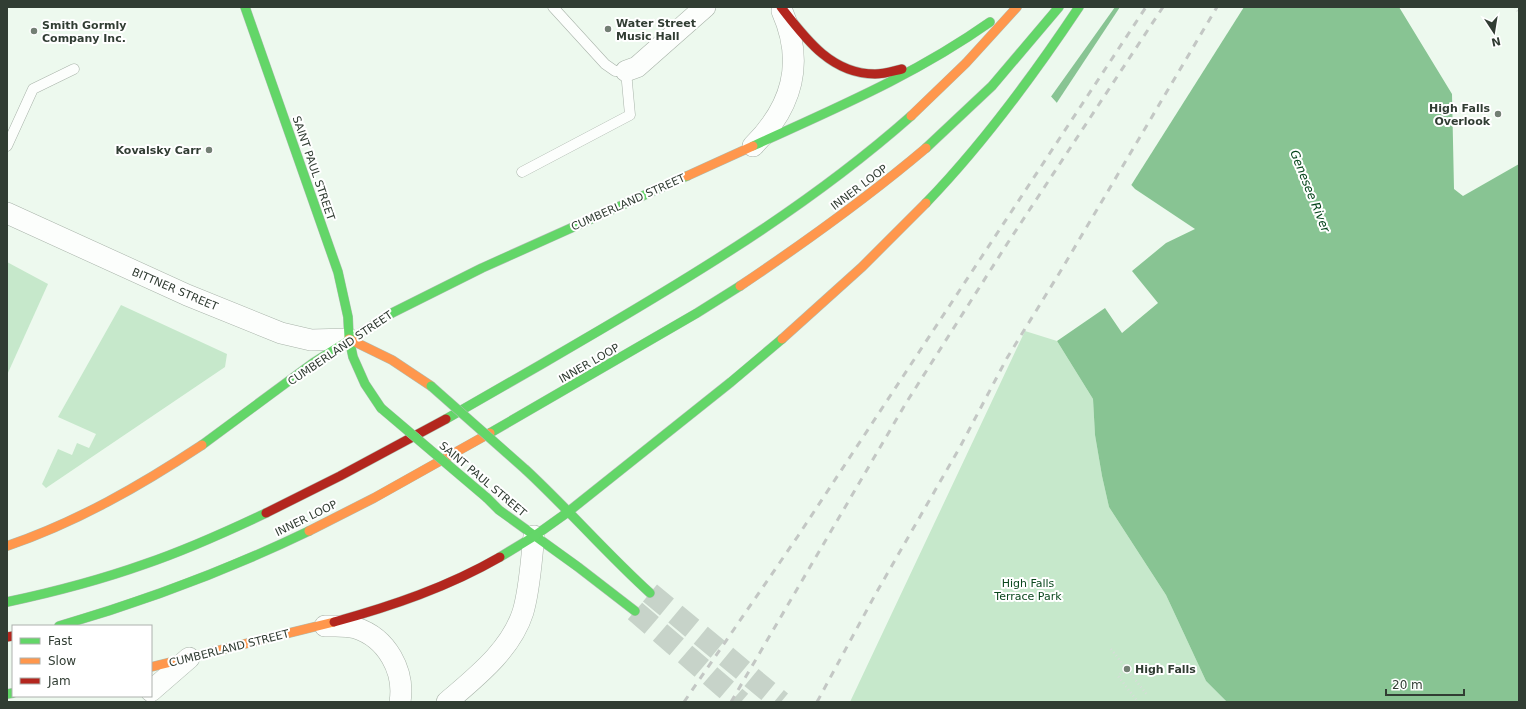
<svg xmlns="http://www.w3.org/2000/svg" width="1526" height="709" font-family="'DejaVu Sans',sans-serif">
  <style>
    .green { fill: #c6e8cb }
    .water { fill: #88c493 }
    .pier { fill: #edf9ee }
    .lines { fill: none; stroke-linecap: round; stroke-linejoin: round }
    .primary-tunnel { stroke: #c7d3c9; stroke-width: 22; stroke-dasharray: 22 11; stroke-linecap: butt }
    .lane-casing { stroke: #a8b3a9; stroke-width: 11 }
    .street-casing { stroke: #a8b3a9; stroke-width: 22 }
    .fast-casing { stroke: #afbeb2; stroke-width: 10 }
    .slow-casing { stroke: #afbeb2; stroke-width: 10 }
    .jam-casing { stroke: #afbeb2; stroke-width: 10 }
    .path { stroke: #d8dcd9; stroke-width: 2.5; stroke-dasharray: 1 3; stroke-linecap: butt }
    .lane { stroke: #fcfefc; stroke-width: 10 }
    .street { stroke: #fcfefc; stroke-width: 21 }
    .fast { stroke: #63d668; stroke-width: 9 }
    .slow { stroke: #ff974d; stroke-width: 9 }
    .jam { stroke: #b3261e; stroke-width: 9 }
    .rail { stroke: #c3c7c4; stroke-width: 3; stroke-dasharray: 7 7; stroke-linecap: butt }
    .fast-bridge-casing { stroke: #afbeb2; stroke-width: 10; stroke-linecap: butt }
    .fast-bridge { stroke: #63d668; stroke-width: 9 }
    .poi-dot { fill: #737f74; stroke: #fff; stroke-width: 1.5 }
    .labels { text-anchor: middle; stroke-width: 4; stroke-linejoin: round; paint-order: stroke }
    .poi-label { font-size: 11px; font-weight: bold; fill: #313d33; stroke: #fff; text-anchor: start }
    .street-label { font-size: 11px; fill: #313d33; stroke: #fff }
    .park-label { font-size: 11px; fill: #0b481e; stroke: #fff }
    .water-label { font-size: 12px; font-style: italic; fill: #04441a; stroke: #fff }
  </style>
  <rect width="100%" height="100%" fill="#edf9ee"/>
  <!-- green -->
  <g class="green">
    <path d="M7,262L48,284L7,375Z"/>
    <path d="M121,305L227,354L225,367L46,488L42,484L58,449L72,455L77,443L89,448L96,434L58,417Z"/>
    <path d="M1025,331L1057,341L1093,399L1095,435L1102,476L1109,507L1166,595L1206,681L1227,702H850Z"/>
  </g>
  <!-- water -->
  <path class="water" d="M992,7H1399L1452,94L1454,189L1463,196L1519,164V702H1227L1206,681L1166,595L1109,507L1102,476L1095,435L1093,399L1057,341L1105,308L1122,333L1158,303L1132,271L1166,243L1195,229L1135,189L1047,92Z"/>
  <!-- pier -->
  <g class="pier">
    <path d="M990,7H1115L1050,98Z"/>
    <path d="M1120,7H1244L1130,187L1056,104Z"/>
  </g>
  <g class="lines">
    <!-- primary-tunnel -->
    <g class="primary-tunnel">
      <path d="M650,593L781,702"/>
      <path d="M635,611L741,702"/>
    </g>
    <!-- lane casing -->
    <g class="lane-casing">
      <g id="lane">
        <path d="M7,146L33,89L74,69"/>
        <path d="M522,172L630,115L626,71H615L605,64L553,7"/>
      </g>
    </g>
    <!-- street casing -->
    <g class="street-casing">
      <g id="street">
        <path d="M626,71L637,67L705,7"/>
        <path d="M753,146C792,107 805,63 782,11"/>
        <path d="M7,213L187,295L281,333L311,340L349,339"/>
        <path d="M325,626C335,626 347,625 356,628C387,638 405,671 400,702"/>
        <path d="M151,691L189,658"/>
        <path d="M447,702C476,677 511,650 523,612C530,588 531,561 534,536"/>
      </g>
    </g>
    <!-- fast casing -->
    <g class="fast-casing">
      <g id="fast">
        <path d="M245,7L338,272L348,317L349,338L353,357L365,384L381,408"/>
        <path d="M753,146C836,108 915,75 990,22"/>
        <path d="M926,148L992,86L1059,7"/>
        <path d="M926,203C984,143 1033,76 1079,7"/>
        <path d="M446,419C497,390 549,360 600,330C709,266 816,200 911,116"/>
        <path d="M490,433L697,313L740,286"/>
        <path d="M202,445L313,363L392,313L482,268L687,176"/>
        <path d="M526,470C569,510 607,554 650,593"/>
        <path d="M487,498L499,510L578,567L635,611"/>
        <path d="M568,512L731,382L782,339"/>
        <path d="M500,557L533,537L568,512"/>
        <path d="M7,602C54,592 100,580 145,564C186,550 226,532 266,513"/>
        <path d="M59,626C145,601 228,570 309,531"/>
        <path d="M7,694L13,693"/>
      </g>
    </g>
    <!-- slow casing -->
    <g class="slow-casing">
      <g id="slow">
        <path d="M911,116L966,63L1017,7"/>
        <path d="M687,176L753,146"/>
        <path d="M740,286C804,243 867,198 926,148"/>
        <path d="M349,339L392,360L431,386"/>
        <path d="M782,339L862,267L926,203"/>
        <path d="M309,531L374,498L490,433"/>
        <path d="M7,546C77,522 140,486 202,445"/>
        <path d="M151,667L334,622"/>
      </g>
    </g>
    <!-- jam casing -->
    <g class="jam-casing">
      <g id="jam">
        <path d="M781,7C805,38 831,74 875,74C884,74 893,71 902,69"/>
        <path d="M266,513L340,476L446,419"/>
        <path d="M334,622C392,606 448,587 500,557"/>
        <path d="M7,637L13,636"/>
      </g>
    </g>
    <!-- path -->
    <g class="path">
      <path d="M1515,7L1519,13"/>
      <path d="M1111,649L1148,696"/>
      <path d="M1127,669L1118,676L1138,702"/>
    </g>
    <!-- lane -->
    <use href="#lane" class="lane"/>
    <!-- street -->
    <use href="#street" class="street"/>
    <!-- fast -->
    <use href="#fast" class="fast"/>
    <!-- slow -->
    <use href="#slow" class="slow"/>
    <!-- jam -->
    <use href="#jam" class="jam"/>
    <!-- rail -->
    <g class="rail">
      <path d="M684,702L798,536L1146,7"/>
      <path d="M731,702L906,403L1007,244L1163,7"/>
      <path d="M817,702L875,595L960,447L1007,358L1060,272L1217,7"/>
    </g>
    <!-- fast-bridge casing -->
    <g class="fast-bridge-casing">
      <g id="fast-bridge">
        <path d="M431,386L526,470"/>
        <path d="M381,408L487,498"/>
      </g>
    </g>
    <!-- fast-bridge -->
    <use href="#fast-bridge" class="fast-bridge"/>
  </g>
  <!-- markers -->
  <g class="poi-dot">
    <circle cx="608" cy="29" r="4"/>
    <circle cx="34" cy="31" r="4"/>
    <circle cx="1498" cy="114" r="4"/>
    <circle cx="209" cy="150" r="4"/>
    <circle cx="1127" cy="669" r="4"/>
  </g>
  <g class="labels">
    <!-- poi labels -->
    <g class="poi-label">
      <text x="616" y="27">Water Street<tspan x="616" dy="13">Music Hall</tspan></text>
      <text x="42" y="29">Smith Gormly<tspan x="42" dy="13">Company Inc.</tspan></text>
      <text x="1490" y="112" text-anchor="end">High Falls<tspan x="1490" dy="13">Overlook</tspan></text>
      <text x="201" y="154" text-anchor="end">Kovalsky Carr</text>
      <text x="1135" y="673">High Falls</text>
    </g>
    <!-- street labels -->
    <g class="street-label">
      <text transform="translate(314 168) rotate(71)" y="4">SAINT PAUL STREET</text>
      <text transform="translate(859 187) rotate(-37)" y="4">INNER LOOP</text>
      <text transform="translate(628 202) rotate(-24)" y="4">CUMBERLAND STREET</text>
      <text transform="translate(175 289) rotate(23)" y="4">BITTNER STREET</text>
      <text transform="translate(340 348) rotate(-34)" y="4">CUMBERLAND STREET</text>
      <text transform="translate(589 363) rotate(-30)" y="4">INNER LOOP</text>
      <text transform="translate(483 479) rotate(40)" y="4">SAINT PAUL STREET</text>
      <text transform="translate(306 518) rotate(-26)" y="4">INNER LOOP</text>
      <text transform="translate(229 648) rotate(-14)" y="4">CUMBERLAND STREET</text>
    </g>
    <!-- park labels -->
    <g class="park-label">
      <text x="1028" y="587">High Falls<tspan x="1028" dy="13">Terrace Park</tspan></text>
    </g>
    <!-- water labels -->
    <g class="water-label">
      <text transform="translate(1310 191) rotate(68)" y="4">Genesee River</text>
    </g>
  </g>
  <!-- border -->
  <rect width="1526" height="709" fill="none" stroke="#313d33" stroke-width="16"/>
  <!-- legend -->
  <rect x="12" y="625" width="140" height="72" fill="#ffffff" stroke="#adb1ad"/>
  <rect x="20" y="638" width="20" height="6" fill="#63d668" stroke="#adb1ad"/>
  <text x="48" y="645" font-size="12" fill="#313d33">Fast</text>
  <rect x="20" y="658" width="20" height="6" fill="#ff974d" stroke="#adb1ad"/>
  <text x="48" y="665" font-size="12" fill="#313d33">Slow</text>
  <rect x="20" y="678" width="20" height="6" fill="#b3261e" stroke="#adb1ad"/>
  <text x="48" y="685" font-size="12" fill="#313d33">Jam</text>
  <!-- north arrow -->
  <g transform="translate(1494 32) rotate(168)" stroke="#ffffff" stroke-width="3" paint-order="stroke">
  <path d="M0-3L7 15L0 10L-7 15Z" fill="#313d33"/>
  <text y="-6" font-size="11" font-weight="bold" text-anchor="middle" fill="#313d33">N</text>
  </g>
  <!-- scale -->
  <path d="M1386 689v6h78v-6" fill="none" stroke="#313d33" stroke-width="2"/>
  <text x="1392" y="689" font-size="12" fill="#313d33" stroke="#ffffff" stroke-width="3" paint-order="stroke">20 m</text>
</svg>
